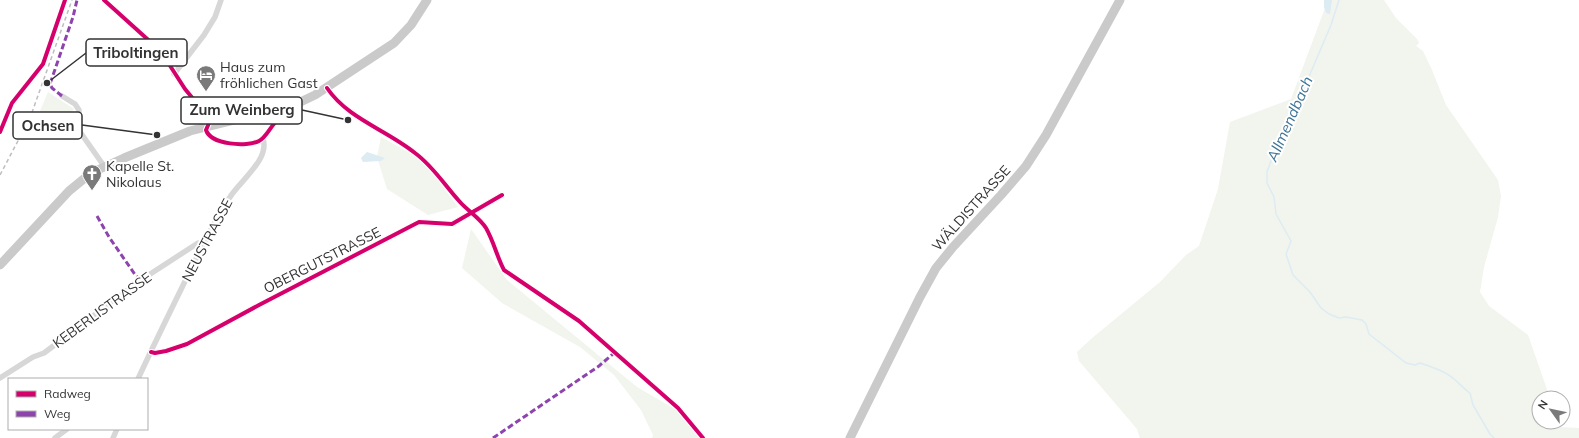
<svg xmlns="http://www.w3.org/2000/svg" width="1579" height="438" font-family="Mulish,sans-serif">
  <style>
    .green { fill: #f1f5ed }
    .water { fill: #ddebf3 }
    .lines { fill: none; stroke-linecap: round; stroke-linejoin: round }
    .stream { stroke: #ddebf3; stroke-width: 1.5 }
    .street { stroke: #d7d7d7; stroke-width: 5.5 }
    .primary { stroke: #cacaca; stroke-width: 9 }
    .rail { stroke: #bebebe; stroke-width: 1.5; stroke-dasharray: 4 3; stroke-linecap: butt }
    .quiet { stroke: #8e44ad; stroke-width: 3; stroke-dasharray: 6 3; stroke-linecap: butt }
    .cycleway-casing { stroke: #fff; stroke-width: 6 }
    .cycleway { stroke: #d6006c; stroke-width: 4 }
    .labels { text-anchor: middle; stroke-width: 4; stroke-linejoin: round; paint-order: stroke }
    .poi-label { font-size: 14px; fill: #333; stroke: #fff; text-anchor: start }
    .street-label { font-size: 14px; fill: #333; stroke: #fff }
    .water-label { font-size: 15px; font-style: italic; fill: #3f7597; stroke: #fff }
    .leader { fill: none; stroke: #333; stroke-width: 1.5 }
    .callout-dot { fill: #333; stroke: #fff; stroke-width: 1.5 }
    .callout { fill: #fff; stroke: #333; stroke-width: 1.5 }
    .callout-label { font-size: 15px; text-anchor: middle; font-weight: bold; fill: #333 }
  </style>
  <rect width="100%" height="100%" fill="#fff"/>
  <!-- green -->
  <g class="green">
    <path d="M1328,0H1384L1396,18L1417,39L1419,43L1416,46L1423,51L1432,70L1446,105L1498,180L1501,196L1498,217L1484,267L1480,292L1489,306L1528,335L1550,398H1539V422H1558L1560,427L1579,428V438H1140L1137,429L1079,361L1077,352L1091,339L1160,282L1186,255L1199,246L1218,189L1230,122L1291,99Z"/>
    <path d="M48,92L74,109L48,136L35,123Z"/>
    <path d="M381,137L419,158L430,169L458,207L428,215L387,189L377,157Z"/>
    <path d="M471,229L507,280L637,387L675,409L699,438H652L653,435L641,410L614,375L580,347L502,303L462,268Z"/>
  </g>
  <!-- water -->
  <g class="water">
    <path d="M1324,0H1332L1330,14L1326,13L1324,7Z"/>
    <path d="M367,152L385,158L381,161L363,162L361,158Z"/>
  </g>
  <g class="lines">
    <!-- stream -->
    <g class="stream">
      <path d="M1339,0L1331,25L1302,93L1286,135L1272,158L1267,172V183L1274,197L1276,214L1291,241L1286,254L1293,275L1310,292L1321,308L1329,314L1339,318L1346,317L1362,320L1366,324L1369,334L1406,363L1415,365L1420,363C1432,367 1445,371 1454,379C1460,384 1464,389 1470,393L1473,405L1490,434L1494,438"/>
      <path d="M146,41L165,64"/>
    </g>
    <!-- street -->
    <g class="street">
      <path d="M104,0L155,46L167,61L185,89L204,112L209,123L206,130C211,145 247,147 259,141C265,138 269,130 273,125C278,119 281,116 280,108"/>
      <path d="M174,74L204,35L215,17L221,0"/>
      <path d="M327,88C348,119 387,130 415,153C434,167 445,186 460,202C468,211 480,218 486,228C494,242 497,257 504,270L579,321L678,408L703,438"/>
      <path d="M62,96L75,104L79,110L78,129L104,166"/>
      <path d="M151,352L155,353L166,351L187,344L259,305L419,222L452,224L502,195"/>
      <path d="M0,378L33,357L44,353L141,280L198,243H204"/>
      <path d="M138,379C155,342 173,306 191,269C203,245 215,219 230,197C240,181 270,159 263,139"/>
      <path d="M55,438L67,429"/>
      <path d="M113,438L117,429"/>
    </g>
    <!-- primary -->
    <g class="primary">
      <path d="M0,265L69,191L91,173L124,158L190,131L294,105L315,95L394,43L411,25L427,0"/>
      <path d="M850,438L920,297L936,268L953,247L1001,195L1026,166L1046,135L1120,0"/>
    </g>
    <!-- rail -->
    <path class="rail" d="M0,175L30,118L72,0"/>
    <!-- quiet -->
    <g class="quiet">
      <path d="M62,96L52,88L50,84L73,17L77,0"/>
      <path d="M97,216L109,237L136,276L141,280"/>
      <path d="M493,438L599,366L614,353"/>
    </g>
    <!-- cycleway casing -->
    <g class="cycleway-casing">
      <g id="cycleway">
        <path d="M104,0L155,46L167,61L185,89L204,112L209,123L206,130C211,145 247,147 259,141C265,138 269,130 273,125C278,119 281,116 280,108"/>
        <path d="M327,88C348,119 387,130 415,153C434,167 445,186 460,202C468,211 480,218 486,228C494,242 497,257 504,270L579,321L678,408L703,438"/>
        <path d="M0,132L12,103L43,64L65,0"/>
        <path d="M151,352L155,353L166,351L187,344L259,305L419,222L452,224L502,195"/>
      </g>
    </g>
    <!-- cycleway -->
    <use href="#cycleway" class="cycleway"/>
  </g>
  <!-- icons -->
  <defs>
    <g id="hotel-pin" transform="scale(1)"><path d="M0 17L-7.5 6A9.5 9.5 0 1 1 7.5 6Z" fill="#7a7a7a" stroke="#fff"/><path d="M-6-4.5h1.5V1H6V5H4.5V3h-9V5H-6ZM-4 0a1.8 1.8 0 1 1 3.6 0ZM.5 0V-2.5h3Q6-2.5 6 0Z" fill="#fff"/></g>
    <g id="church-pin" transform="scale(1)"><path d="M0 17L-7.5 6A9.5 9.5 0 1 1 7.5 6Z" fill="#7a7a7a" stroke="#fff"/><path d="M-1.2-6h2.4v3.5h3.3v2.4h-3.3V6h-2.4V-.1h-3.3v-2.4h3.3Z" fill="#fff"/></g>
  </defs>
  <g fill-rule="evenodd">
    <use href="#hotel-pin" x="206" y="75"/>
    <use href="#church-pin" x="92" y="174"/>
  </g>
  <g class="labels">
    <!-- poi labels -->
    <g class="poi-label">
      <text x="220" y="72">Haus zum<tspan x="220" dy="16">fröhlichen Gast</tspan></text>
      <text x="106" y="171">Kapelle St.<tspan x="106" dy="16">Nikolaus</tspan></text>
    </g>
    <!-- street labels -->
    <g class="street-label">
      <text transform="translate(971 208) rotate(-48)" y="5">WÄLDISTRASSE</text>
      <text transform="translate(207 240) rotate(-62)" y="5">NEUSTRASSE</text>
      <text transform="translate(322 260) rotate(-27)" y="5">OBERGUTSTRASSE</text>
      <text transform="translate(102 310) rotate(-36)" y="5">KEBERLISTRASSE</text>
    </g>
    <!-- water labels -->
    <g class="water-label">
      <text transform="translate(1290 119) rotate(-66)" y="5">Allmendbach</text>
    </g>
  </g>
  <!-- callouts -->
  <path class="leader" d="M47 83L86 53M348 120L302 110M157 135L82 125"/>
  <g class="callout-dot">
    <circle cx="47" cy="83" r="4"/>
    <circle cx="348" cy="120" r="4"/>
    <circle cx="157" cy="135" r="4"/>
  </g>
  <g class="callout">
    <rect x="86" y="39" width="101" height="27" rx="4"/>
    <rect x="181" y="97" width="121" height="27" rx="4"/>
    <rect x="13" y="112" width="69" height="27" rx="4"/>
  </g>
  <g class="callout-label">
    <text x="136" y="58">Triboltingen</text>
    <text x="242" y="115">Zum Weinberg</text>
    <text x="48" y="131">Ochsen</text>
  </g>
  <!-- legend -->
  <rect x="8" y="378" width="140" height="52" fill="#ffffff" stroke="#adadad"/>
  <rect x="16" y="391" width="20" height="6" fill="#d6006c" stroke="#adadad"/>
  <text x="44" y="398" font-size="12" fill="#333333">Radweg</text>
  <rect x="16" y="411" width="20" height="6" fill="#8e44ad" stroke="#adadad"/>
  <text x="44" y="418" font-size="12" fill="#333333">Weg</text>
  <!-- north arrow -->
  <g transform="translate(1551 410) rotate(303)"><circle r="19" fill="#ffffff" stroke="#adadad"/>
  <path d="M0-3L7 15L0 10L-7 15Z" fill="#7a7a7a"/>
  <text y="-6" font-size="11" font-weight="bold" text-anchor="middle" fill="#333333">N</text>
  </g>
</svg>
